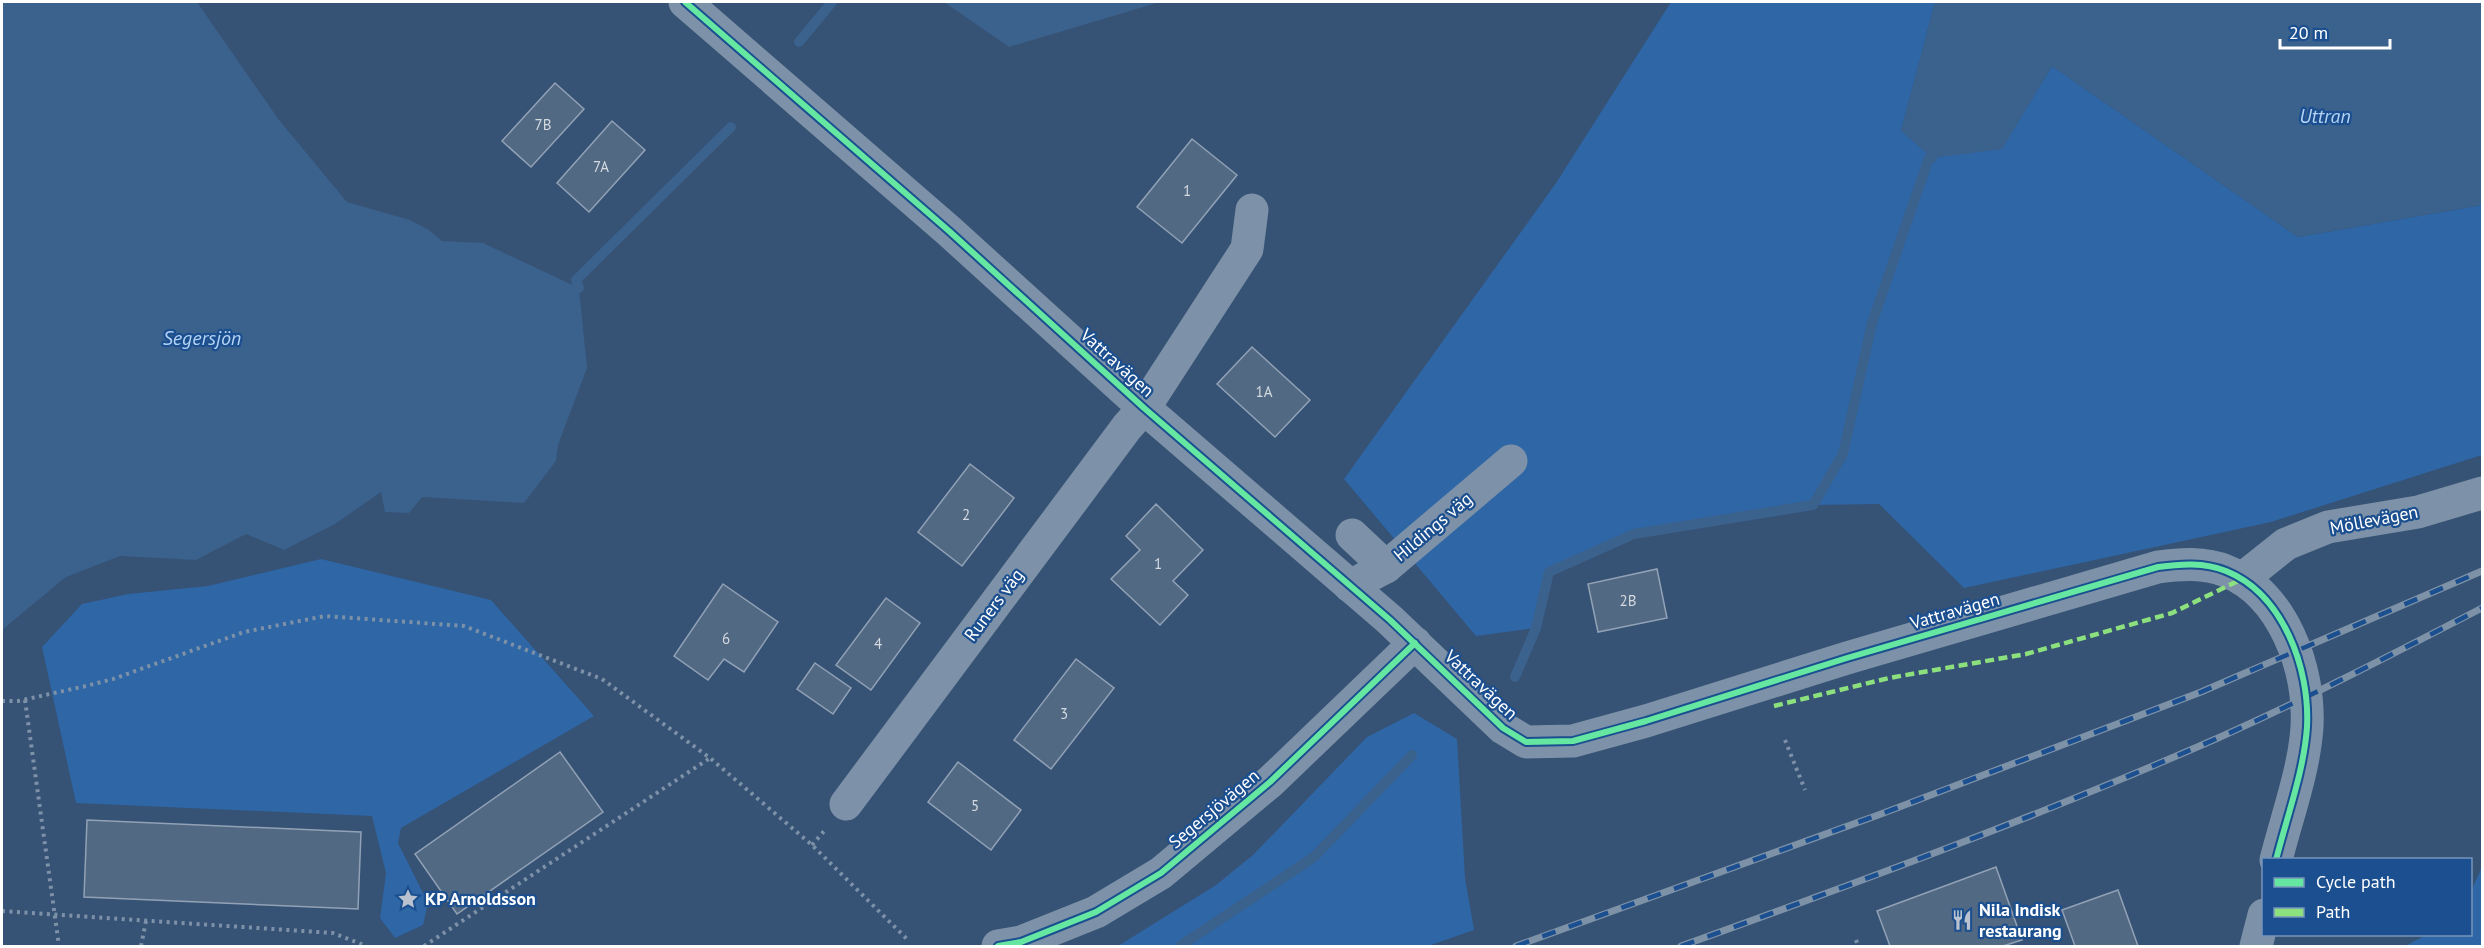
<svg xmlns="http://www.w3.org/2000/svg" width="2484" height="948" font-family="'PT Sans',sans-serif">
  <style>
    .green { fill: #2f66a5 }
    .water { fill: #3b618d }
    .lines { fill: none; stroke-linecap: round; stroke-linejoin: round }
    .stream { stroke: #3b618d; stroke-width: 10 }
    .building { fill: #526984; stroke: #92a2b6; stroke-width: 1.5 }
    .path { stroke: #7d92a8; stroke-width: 4; stroke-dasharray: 3 4.5; stroke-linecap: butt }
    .minor { stroke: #7d92a8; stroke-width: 33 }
    .rail-casing { stroke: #7e92a7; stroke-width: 7 }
    .rail { stroke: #1b4f8f; stroke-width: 4.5; stroke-dasharray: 14; stroke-linecap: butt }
    .quiet { stroke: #8de07e; stroke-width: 4.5; stroke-dasharray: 9 4.5; stroke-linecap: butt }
    .cycleway-casing { stroke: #1b4f8f; stroke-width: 10 }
    .cycleway { stroke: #66e7a1; stroke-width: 6 }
    .labels { text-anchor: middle; stroke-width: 4.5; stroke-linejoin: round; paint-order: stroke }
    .number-label { font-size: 15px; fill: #d4dae0 }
    .street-label { font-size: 18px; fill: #fff; stroke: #1b4f8f }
    .poi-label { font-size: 18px; font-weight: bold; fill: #fff; stroke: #1b4f8f; text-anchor: start }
    .water-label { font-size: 20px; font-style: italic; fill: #b5d3f5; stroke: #1b4f8f }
  </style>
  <rect width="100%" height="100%" fill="#365274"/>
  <!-- green -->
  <g class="green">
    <path d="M1671,2H1935L1901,131L2002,148L2052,66L2298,237L2482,205V455L2271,522L1964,588L1879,504L1813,505L1634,534L1549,572L1536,628L1476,636L1344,479L1556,183Z"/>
    <path d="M321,559L491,600L594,716L401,828L398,843L428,903L423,925L395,938L380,918L386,873L372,816L76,803L42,647L82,604L128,594L208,586Z"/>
    <path d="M1414,713L1457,739L1465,878L1474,930L1428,946H1118L1216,885L1253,855L1367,737Z"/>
    <path d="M2482,867V946H2405L2426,935L2470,934L2471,891Z"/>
  </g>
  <!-- water -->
  <g class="water">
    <path d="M2,2H197L279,120L347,202L410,220L429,230L442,241L483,243L579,288L587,368L558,445L556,461L524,503L422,497L409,513L385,512L381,492L335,524L284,550L246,534L196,560L120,556L66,577L2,630Z"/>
    <path d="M944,2H1160L1009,47Z"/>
    <path d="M1935,2H2482V205L2298,237L2052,66L2002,149L1932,158L1901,131Z"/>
  </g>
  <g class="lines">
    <!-- stream -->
    <g class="stream">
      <path d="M799,42L832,2"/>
      <path d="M579,288L576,280L731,127"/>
      <path d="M1515,677L1536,628L1549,572L1634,534L1813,505L1843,454L1872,323L1929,158H1932"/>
      <path d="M1180,946L1314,857L1412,755"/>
    </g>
  </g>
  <!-- building -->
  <g class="building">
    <path d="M555,83L584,109L531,167L502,141Z"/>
    <path d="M612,121L645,150L589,212L557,183Z"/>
    <path d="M1192,139L1237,175L1182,243L1137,207Z"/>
    <path d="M1252,347L1310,400L1275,437L1217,384Z"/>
    <path d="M970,464L1014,498L962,566L918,532Z"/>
    <path d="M1156,504L1203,550L1173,581L1188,595L1160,625L1111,579L1140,550L1126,536Z"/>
    <path d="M1657,569L1667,618L1598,632L1588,584Z"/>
    <path d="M723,584L778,622L744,672L724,659L708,680L674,656Z"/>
    <path d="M886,598L920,623L871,690L836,665Z"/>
    <path d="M1076,659L1114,688L1051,769L1014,740Z"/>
    <path d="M815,663L851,688L833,714L797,689Z"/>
    <path d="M560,752L603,812L457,914L415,854Z"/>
    <path d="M958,762L1021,810L991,850L928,802Z"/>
    <path d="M87,820L361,832L358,909L84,897Z"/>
    <path d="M1996,867L2022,940L2003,946H1890L1877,911Z"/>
    <path d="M2118,890L2138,946H2075L2062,910Z"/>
  </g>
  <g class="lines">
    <!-- path -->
    <g class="path">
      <path d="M25,700L59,946"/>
      <path d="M2,701H18L86,686L113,679L244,632L325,616L464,626L602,679L710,758L812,845L908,940"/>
      <path d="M1785,740L1805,790"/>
      <path d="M812,845L825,830"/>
      <path d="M2,911L333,933L366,946"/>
      <path d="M1856,940L1858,946"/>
      <path d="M141,946L146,921"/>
      <path d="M424,946L710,758"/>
    </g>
    <!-- minor -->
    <g class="minor">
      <path d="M685,2L949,231L1144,408L1390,620L1503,728L1526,742L1573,741L1646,721L1847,658L2158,567C2180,564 2204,562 2226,571C2283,594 2310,668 2307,727C2304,771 2287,816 2276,860"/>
      <path d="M1352,535L1386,567"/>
      <path d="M2242,579L2286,544L2328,527L2418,512L2482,493"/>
      <path d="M1350,586L1386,567L1511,461"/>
      <path d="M846,804L1127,427L1144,408L1247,249L1252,210"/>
      <path d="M998,946L1021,942L1096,912L1161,873L1270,782L1415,643"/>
      <path d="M2256,946L2264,915"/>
    </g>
    <!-- rail casing -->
    <g class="rail-casing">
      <g id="rail">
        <path d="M1516,946L1881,814L2201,692L2482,571"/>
        <path d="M1681,946C1862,881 2042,815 2218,738C2308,698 2395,653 2482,608"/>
      </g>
    </g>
    <!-- rail -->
    <use href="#rail" class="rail"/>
    <!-- quiet -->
    <path class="quiet" d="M1774,706L1889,678L2026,654L2172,613L2242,579"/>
    <!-- cycleway casing -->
    <g class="cycleway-casing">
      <g id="cycleway">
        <path d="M685,2L949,231L1144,408L1390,620L1503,728L1526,742L1573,741L1646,721L1847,658L2158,567C2180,564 2204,562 2226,571C2283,594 2310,668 2307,727C2304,771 2287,816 2276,860"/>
        <path d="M998,946L1021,942L1096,912L1161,873L1270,782L1415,643"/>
      </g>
    </g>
    <!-- cycleway -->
    <use href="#cycleway" class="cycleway"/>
  </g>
  <!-- icons -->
  <defs>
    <g id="sight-bare" transform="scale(1.62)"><path d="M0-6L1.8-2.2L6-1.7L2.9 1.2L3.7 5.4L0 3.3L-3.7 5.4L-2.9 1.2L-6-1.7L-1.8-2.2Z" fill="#b9c2ce" stroke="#1b4f8f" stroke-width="2.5" paint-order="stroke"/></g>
    <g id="restaurant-bare" transform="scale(1.62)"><path d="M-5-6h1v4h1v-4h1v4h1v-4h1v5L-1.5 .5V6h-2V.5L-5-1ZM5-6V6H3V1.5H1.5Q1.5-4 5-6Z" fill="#b9c2ce" stroke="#1b4f8f" stroke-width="2.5" paint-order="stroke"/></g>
  </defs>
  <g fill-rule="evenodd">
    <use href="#sight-bare" x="408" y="899"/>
    <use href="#restaurant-bare" x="1962" y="920"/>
  </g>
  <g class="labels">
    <!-- number labels -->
    <g class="number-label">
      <text x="543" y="130">7B</text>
      <text x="601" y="172">7A</text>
      <text x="1187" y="196">1</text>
      <text x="1264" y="397">1A</text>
      <text x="966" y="520">2</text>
      <text x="1158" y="569">1</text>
      <text x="1628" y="606">2B</text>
      <text x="726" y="644">6</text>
      <text x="878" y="649">4</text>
      <text x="1064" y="719">3</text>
      <text x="975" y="811">5</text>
    </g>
    <!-- street labels -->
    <g class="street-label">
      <text transform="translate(1117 363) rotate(42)" y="6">Vattravägen</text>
      <text transform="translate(2374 520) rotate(-11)" y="6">Möllevägen</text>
      <text transform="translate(1433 527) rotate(-40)" y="6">Hildings väg</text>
      <text transform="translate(994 605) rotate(-53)" y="6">Runers väg</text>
      <text transform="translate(1955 611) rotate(-16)" y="6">Vattravägen</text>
      <text transform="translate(1481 685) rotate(43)" y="6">Vattravägen</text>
      <text transform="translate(1214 809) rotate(-40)" y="6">Segersjövägen</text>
    </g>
    <!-- poi labels -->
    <g class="poi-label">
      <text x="425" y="905">KP Arnoldsson</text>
      <text x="1979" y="916">Nila Indisk<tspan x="1979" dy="21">restaurang</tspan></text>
    </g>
    <!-- water labels -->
    <g class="water-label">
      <text x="2325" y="123">Uttran</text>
      <text x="202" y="345">Segersjön</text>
    </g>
  </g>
  <!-- border -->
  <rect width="2484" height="948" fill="none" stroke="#ffffff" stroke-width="6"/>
  <!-- legend -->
  <rect x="2262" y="858" width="210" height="78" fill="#1b4f8f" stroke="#7695bc" stroke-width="1.5"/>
  <rect x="2274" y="878" width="30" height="9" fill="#66e7a1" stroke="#7695bc" stroke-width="1.5"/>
  <text x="2316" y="888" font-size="18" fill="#ffffff">Cycle path</text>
  <rect x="2274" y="908" width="30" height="9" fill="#8de07e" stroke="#7695bc" stroke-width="1.5"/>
  <text x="2316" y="918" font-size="18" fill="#ffffff">Path</text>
  <!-- scale -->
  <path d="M2280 39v9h110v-9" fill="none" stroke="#ffffff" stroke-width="3"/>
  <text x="2289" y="39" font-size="18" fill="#ffffff" stroke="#1b4f8f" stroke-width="4.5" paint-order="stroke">20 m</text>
</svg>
